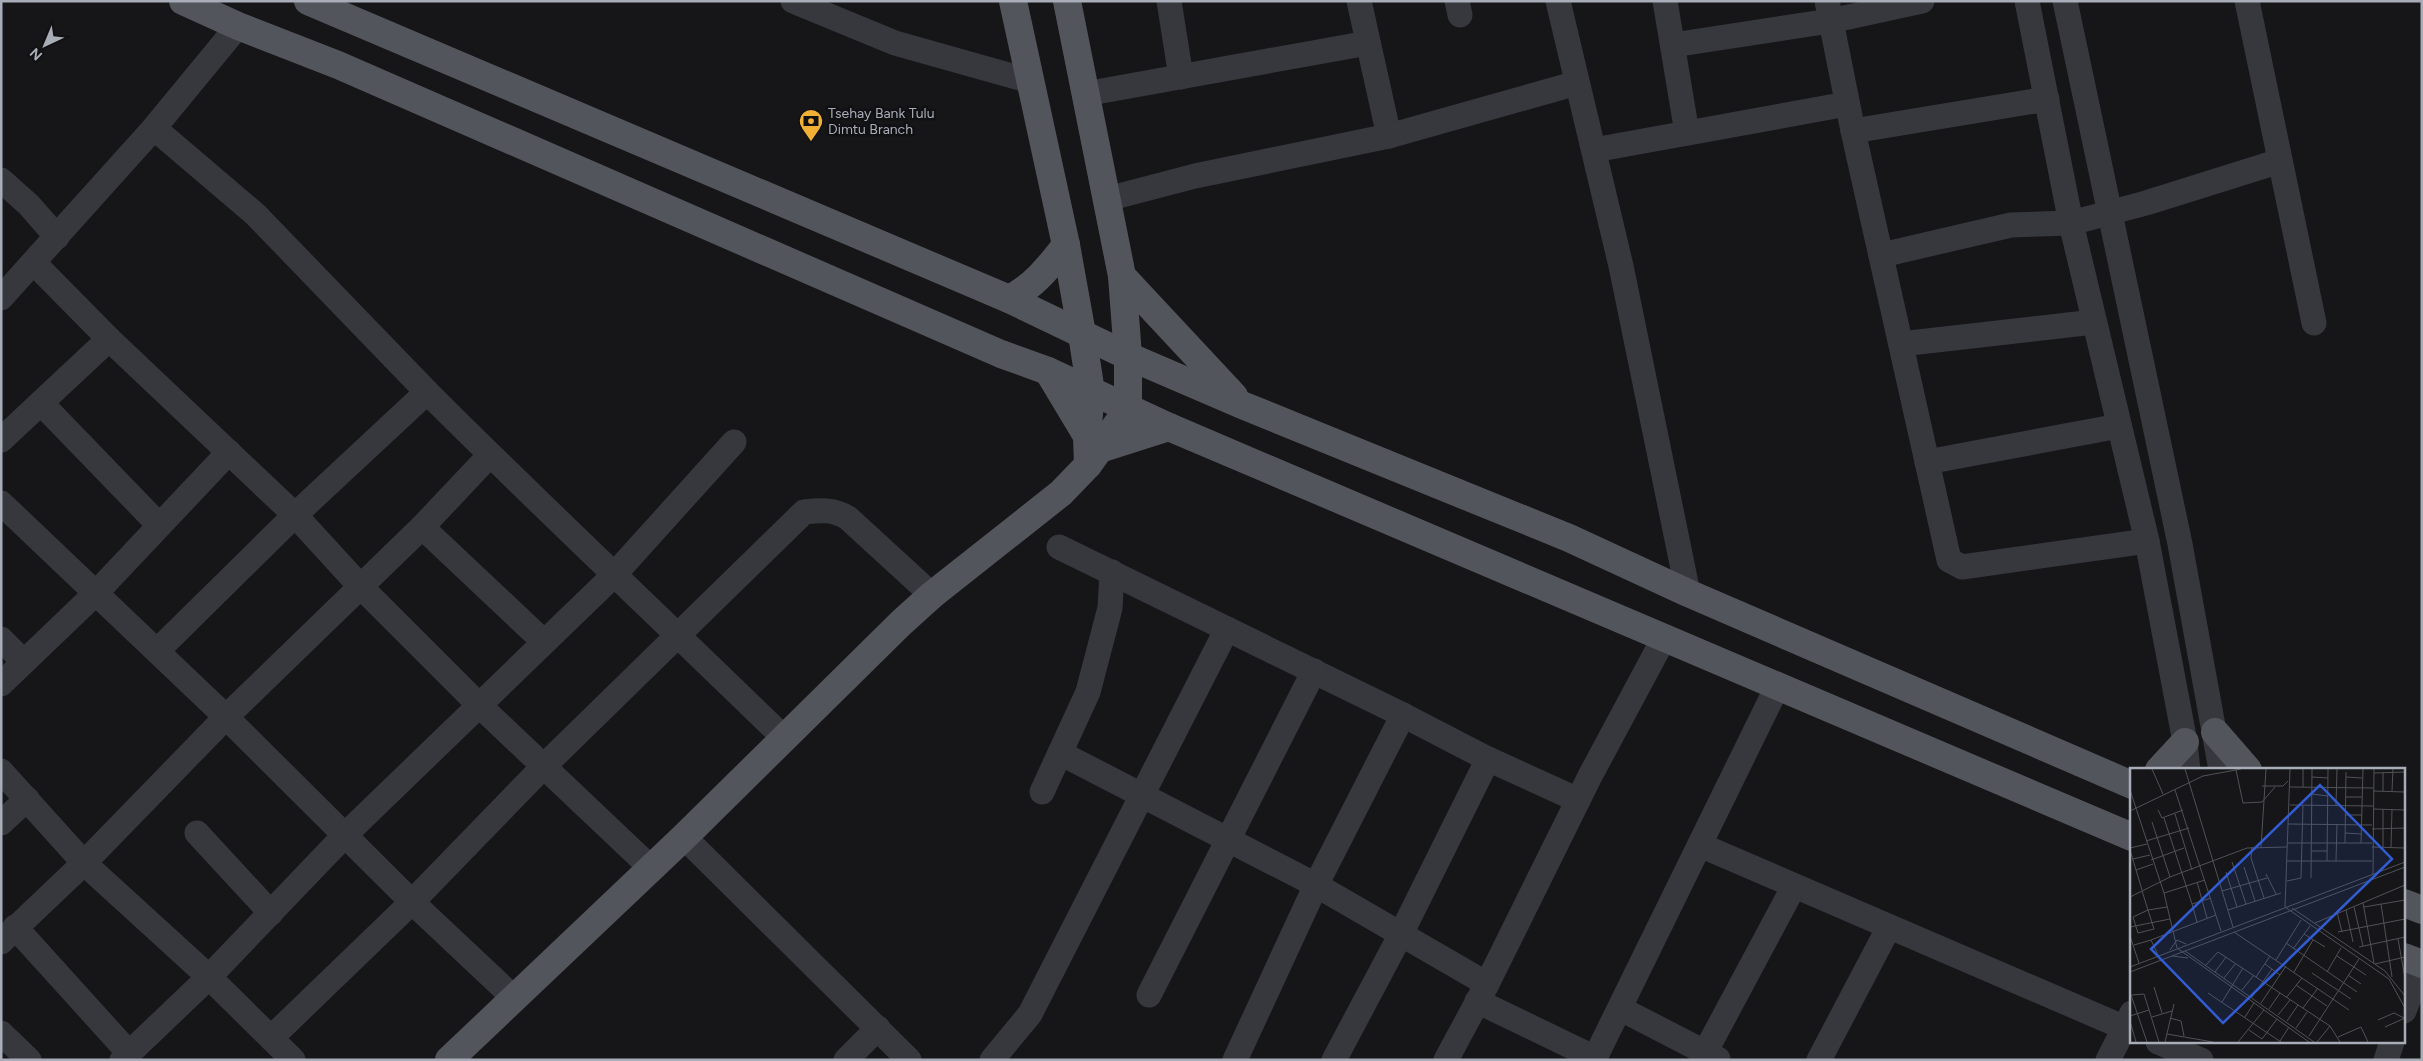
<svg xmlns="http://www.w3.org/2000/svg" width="2423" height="1061" font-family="Figtree,sans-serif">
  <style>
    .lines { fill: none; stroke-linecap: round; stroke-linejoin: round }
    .minor { stroke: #37383d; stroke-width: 25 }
    .major { stroke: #53555c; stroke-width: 28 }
    .labels { text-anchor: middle; stroke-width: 5; stroke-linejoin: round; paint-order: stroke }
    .poi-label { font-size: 14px; fill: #a8adb8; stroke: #111113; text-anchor: start }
    .inset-road { fill: none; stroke: #505258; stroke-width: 1 }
    .view { fill: #325cd3; fill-opacity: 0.15; stroke: #325cd3; stroke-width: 2.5 }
    .inset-edge { fill: none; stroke: #a8adb8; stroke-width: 2.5 }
  </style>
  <rect width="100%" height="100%" fill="#161618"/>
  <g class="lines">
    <!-- minor -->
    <g class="minor">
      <path d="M793,1L895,43L1030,81"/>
      <path d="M1169,1L1181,77"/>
      <path d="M1359,1L1389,136"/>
      <path d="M1457,1L1460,15"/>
      <path d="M1558,1L1621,266L1688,593"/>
      <path d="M1665,1L1687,133"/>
      <path d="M1827,1L1853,131L1949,560L1962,567L2147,541"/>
      <path d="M2027,1L2071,223L2147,541L2185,742L2188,770"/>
      <path d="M2065,1L2180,544L2221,770"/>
      <path d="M2247,1L2314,323"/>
      <path d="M1673,45L1830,21L1922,1"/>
      <path d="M1085,94L1368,43"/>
      <path d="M154,128L255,214L427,392"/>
      <path d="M1853,131L2047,99"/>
      <path d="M1594,150L1847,104"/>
      <path d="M1,180L29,205L57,237"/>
      <path d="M1107,199L1195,176L1389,136L1577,83"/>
      <path d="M1882,255L2011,225L2071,223L2146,203L2280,161"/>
      <path d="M34,263L109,339L295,515L360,586L480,706L651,868"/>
      <path d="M1,298L154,128L238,26"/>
      <path d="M1901,344L2094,322"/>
      <path d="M41,403L159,525"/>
      <path d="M1,440L109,339"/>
      <path d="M1927,462L2119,426"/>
      <path d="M1,503L226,717L412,902L515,999"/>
      <path d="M422,527L543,641"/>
      <path d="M1059,547L1403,715L1488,759L1578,800"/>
      <path d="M1,639L24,662"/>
      <path d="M157,651L295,515L427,392C544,509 665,622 783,737"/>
      <path d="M1,684L96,593L229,452"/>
      <path d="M1060,753L1316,885L1487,984"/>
      <path d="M1,771L84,863L209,977L293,1060"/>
      <path d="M1042,792L1088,692L1110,608L1112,572"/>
      <path d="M1,823L27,799"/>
      <path d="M197,833L271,913"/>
      <path d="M684,837L909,1060"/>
      <path d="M1700,845L2132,1031"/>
      <path d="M15,927L129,1053"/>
      <path d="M1,942L84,863L226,717L422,527L490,455"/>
      <path d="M1149,995L1314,671"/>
      <path d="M1477,1001L1595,1058"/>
      <path d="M1621,1009L1718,1059"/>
      <path d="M2404,1011L2422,965"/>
      <path d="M1,1033L29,1060"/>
      <path d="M272,1037L412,902L543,767L804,512C821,510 834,509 848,518L932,595"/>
      <path d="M2158,1042L2201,1060"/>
      <path d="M122,1060L209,977L345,835L613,576L734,442"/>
      <path d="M846,1060L878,1028"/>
      <path d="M992,1060L1030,1014L1227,629"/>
      <path d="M1235,1060L1316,885L1403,715"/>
      <path d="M1334,1060L1401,934L1488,759"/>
      <path d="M1446,1060L1487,984L1590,776L1664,638"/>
      <path d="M1594,1060L1778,685"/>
      <path d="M1701,1060L1794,886"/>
      <path d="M1819,1060L1889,927"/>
      <path d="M2108,1060L2132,1013"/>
      <path d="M2386,1060L2392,1042"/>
    </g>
    <!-- major -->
    <g class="major">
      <path d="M183,1L238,26L338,65L1001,354L1048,371L1169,427L2132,837"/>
      <path d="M308,1L1009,299L1128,356L1242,405L1569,538L1688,593L2132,785"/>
      <path d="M1013,1L1066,245L1082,334L1091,392L1087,436L1088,465"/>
      <path d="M1122,276L1234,396"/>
      <path d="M1009,299C1033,287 1049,267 1066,245"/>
      <path d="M1048,371L1087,436"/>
      <path d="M1100,449L1169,427"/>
      <path d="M2215,732L2248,770"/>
      <path d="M2159,770L2185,742"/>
      <path d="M2404,903L2422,910"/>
      <path d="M2404,957L2422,964"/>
      <path d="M449,1060L684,837L901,623L932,595L1061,493L1088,465L1128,409V356L1122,276L1067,1"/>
    </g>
  </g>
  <!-- icons -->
  <defs>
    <g id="bank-pin" transform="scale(1.25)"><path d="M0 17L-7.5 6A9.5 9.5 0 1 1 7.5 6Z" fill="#f2b134" stroke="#111113"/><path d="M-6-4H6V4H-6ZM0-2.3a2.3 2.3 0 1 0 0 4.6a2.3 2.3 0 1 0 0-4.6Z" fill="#111"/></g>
  </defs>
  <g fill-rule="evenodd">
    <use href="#bank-pin" x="811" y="121"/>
  </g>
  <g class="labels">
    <!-- poi labels -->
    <g class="poi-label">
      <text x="828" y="118">Tsehay Bank Tulu<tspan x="828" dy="16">Dimtu Branch</tspan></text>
    </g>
  </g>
  <!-- overview -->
  <g transform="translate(2130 768)">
    <rect width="275" height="275" fill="#161618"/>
    <path class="inset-road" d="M22,1L33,26M55,1L103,159M160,1L155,139L259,211L275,240M173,1V19M106,2L113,35L132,34L145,19M244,5L275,4M182,9L198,10M216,9L232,10M132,18H153L158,13M160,19L243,20M0,22L34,125L47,180L179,274M45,22L91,163M243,23L275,24M253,23V4M262,23L263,1M182,26L198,28M216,29H232M160,37L243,38M206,37L207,1M243,41L275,42M28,42L32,50L53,42M0,43L73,8L111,1M45,46L62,102M215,47H232M34,50L62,136M22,54L40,109M158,56L242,57M242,61L275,60M215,65L232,66M16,73L59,60M158,75H242M215,75L216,4M231,75L233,1M122,79L121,90L134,130M131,79L136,1M242,79L275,80M253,79V41M261,79L262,41M0,80L17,76M0,82L12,122M181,83H197M3,91L20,87M21,92L54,80M157,93H206L207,56M197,93L198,1M206,93H242M102,94L116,136M114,99L125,133M6,102L23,96M96,104L107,139M136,106L146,126M243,106L244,1M181,110L182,1M157,113L171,110L173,37M67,114L77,150M12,123L18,142L37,139M92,123L137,110M34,125L75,112M0,129L40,109L117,80L157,79M233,135L244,195M251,136L262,209M224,139L233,178M234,139L275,132M162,140L255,203L275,228M18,142L24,161L8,165L3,149ZM98,142L151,125M216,142L223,174M207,144L212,164M67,154L62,136L81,130M185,155L275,117M0,159L40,151M104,164L219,242M208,164L275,151M174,166L195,179M0,168L9,195M268,171L275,210M156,175L227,224M4,177L21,172M229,179L275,169M163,181L180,158M40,182L47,172L56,176M55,183L184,274M28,187L21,172L86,147M42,188L58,190M207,188L236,207M146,192L171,152M135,196L150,207M245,196L275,189M75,198L88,184L200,258L210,274M0,199L275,94M0,204L275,99M85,204L96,189M164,204L183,172M197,204L211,180M182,205L221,231M218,207L231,216M126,209L140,188M94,210L106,195M166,217L197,238M24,219L32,245M112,222L124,207M0,224L17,274M78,225L151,274M2,227L14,226L19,242M122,229L142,201M156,230L172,210M92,234L113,200M131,235L156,198M173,240L188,220M139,241L150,225M148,247L160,232M0,248L19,242L29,274M22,249L42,243M115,249L124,235M40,250L51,253L54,268M248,252L264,245L274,250M0,253L6,274M157,253L168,237M255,259L275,250M166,260L177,244M119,262L132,271L147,251M37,266L83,274M179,268L229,191M208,269L231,259L238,274M150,273L159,259M35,274L44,236M108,274L134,242M187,274L200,258"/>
    <path class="view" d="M190,17L262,91L93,255L21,181Z"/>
    <rect width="275" height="275" class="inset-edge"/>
  </g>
  <!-- border -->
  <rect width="2423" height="1061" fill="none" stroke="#a8adb8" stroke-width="5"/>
  <!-- north arrow -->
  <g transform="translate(45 45) rotate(224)" stroke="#111113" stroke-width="4" paint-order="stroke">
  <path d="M0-4L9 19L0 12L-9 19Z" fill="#a8adb8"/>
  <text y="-8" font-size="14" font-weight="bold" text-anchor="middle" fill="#a8adb8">N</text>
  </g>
</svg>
